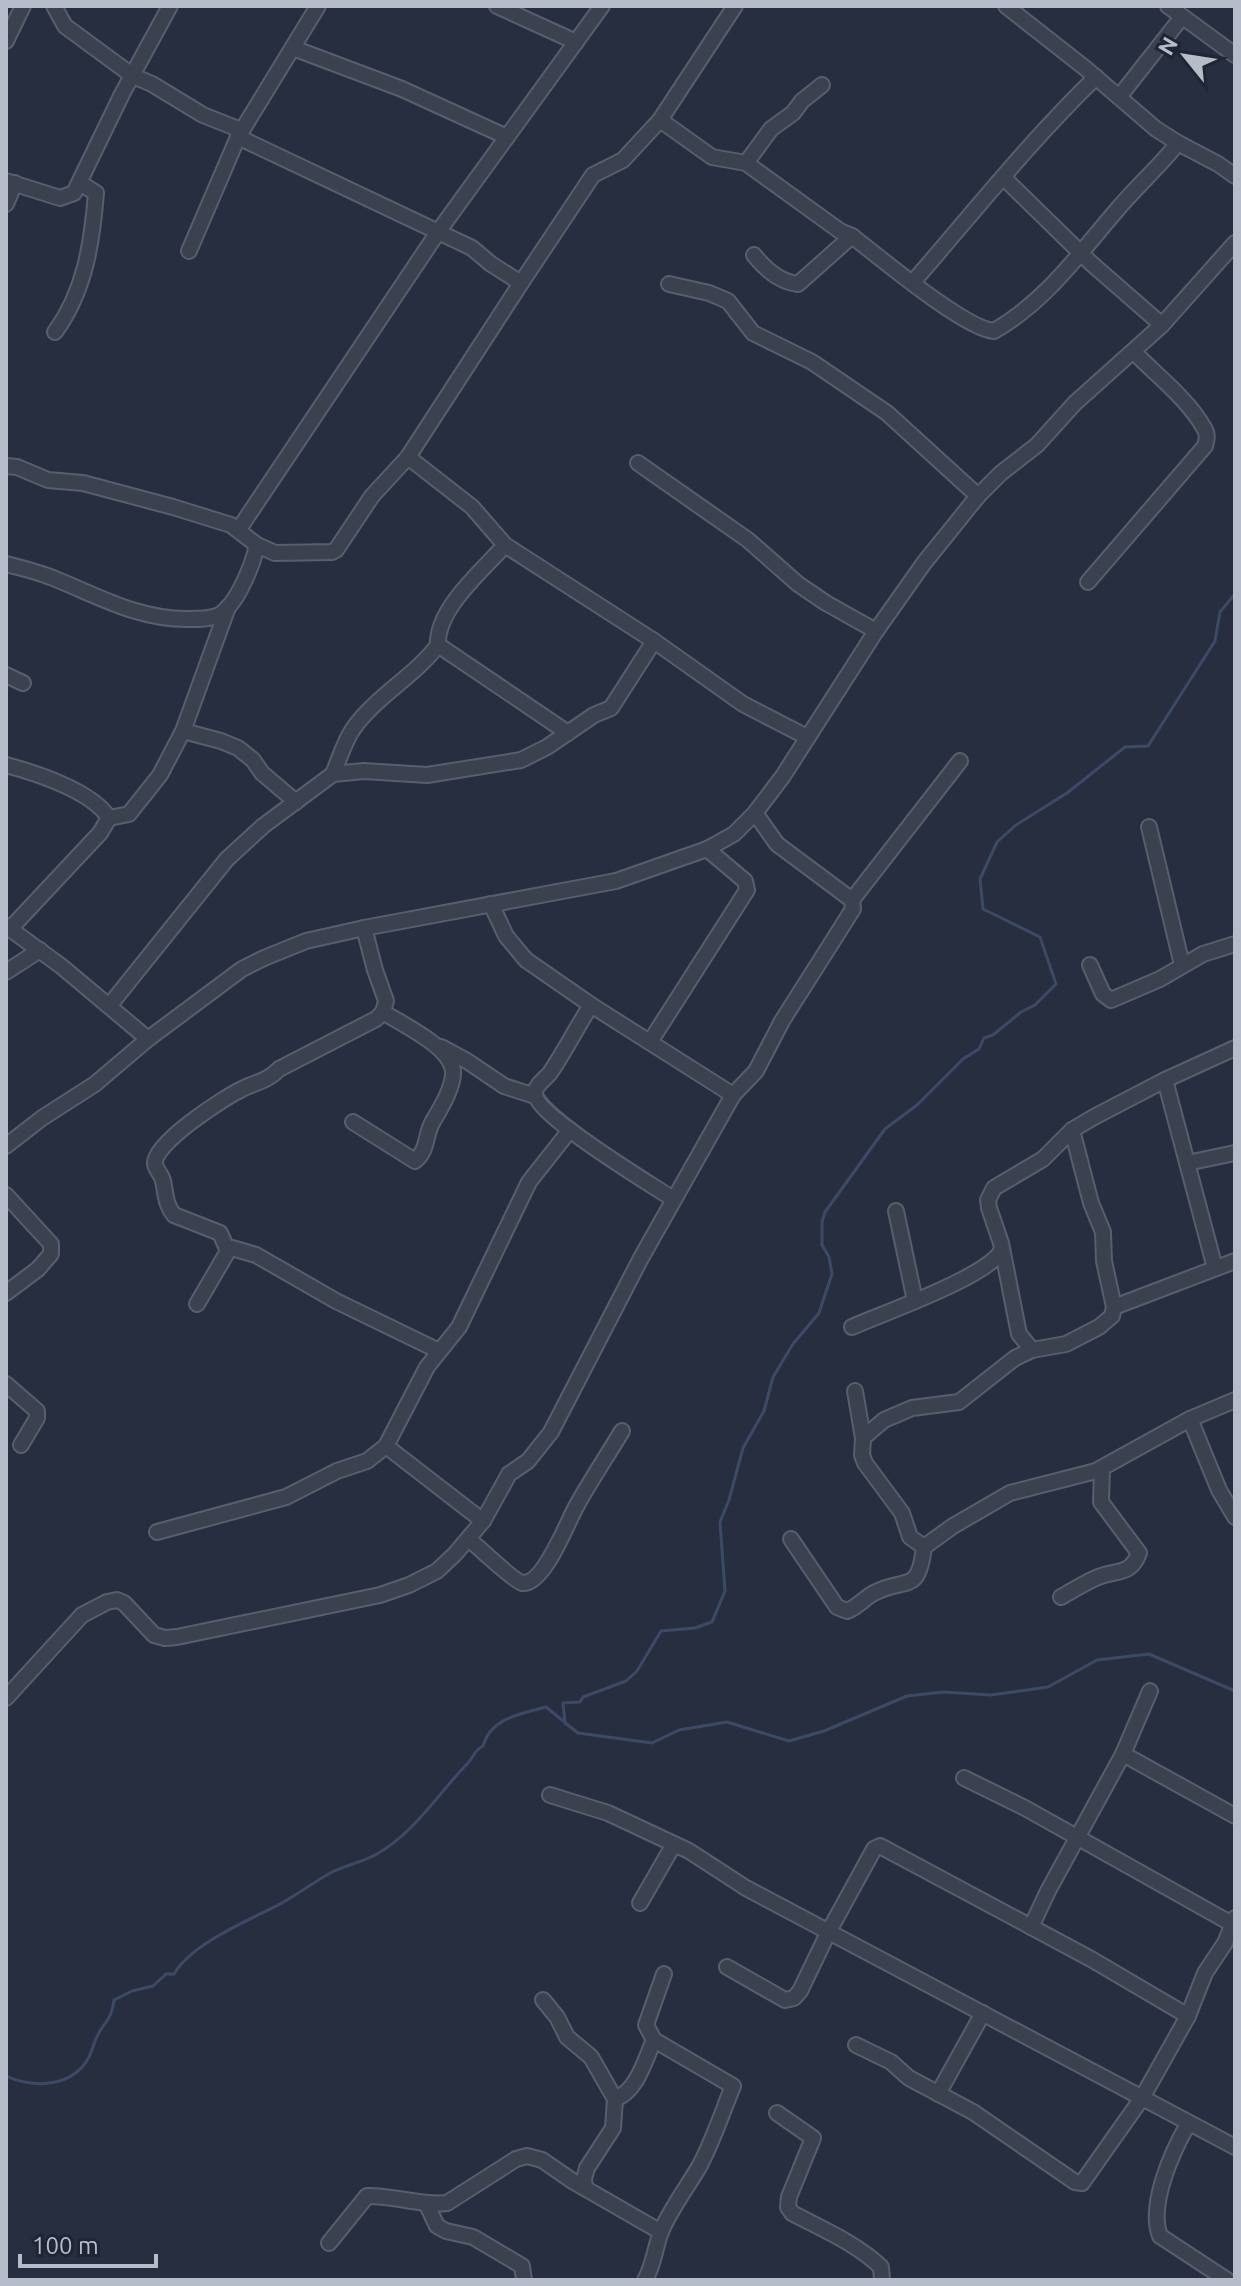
<svg xmlns="http://www.w3.org/2000/svg" width="1241" height="2286" font-family="Ubuntu,sans-serif">
  <style>
    .lines { fill: none; stroke-linecap: round; stroke-linejoin: round }
    .stream { stroke: #3d4a67; stroke-width: 3 }
    .minor-casing { stroke: #585e6d; stroke-width: 18 }
    .minor { stroke: #3b414f; stroke-width: 14 }
  </style>
  <rect width="100%" height="100%" fill="#272e3f"/>
  <g class="lines">
    <!-- stream -->
    <g class="stream">
      <path d="M578,1733L652,1743L679,1730L727,1722L789,1741L824,1731L907,1696L944,1692L991,1695L1048,1687L1097,1660L1149,1654L1235,1691"/>
      <path d="M6,2076C35,2089 73,2087 89,2057C92,2051 93,2045 96,2039C103,2021 111,2023 114,2000L132,1991L153,1986L166,1974H174C192,1943 248,1921 280,1904C298,1894 314,1882 332,1872C347,1865 363,1862 377,1854C415,1832 438,1794 467,1764C474,1757 474,1750 483,1746C491,1717 522,1714 546,1707L578,1733L565,1723L563,1703L580,1702L583,1697L626,1681L637,1671L661,1631L695,1628L712,1622L725,1591L720,1522L729,1500L743,1448L764,1411L773,1377L793,1344L819,1313L832,1274L829,1257L822,1245V1222L825,1212L885,1129L917,1105L963,1059L979,1049L984,1038L993,1035L1021,1012L1035,1005L1056,984L1040,937L983,909L980,879L997,842L1016,825L1067,793L1125,747L1148,746L1215,641L1220,612L1235,594"/>
    </g>
    <!-- minor casing -->
    <g class="minor-casing">
      <g id="minor">
        <path d="M54,6L65,26L133,76L152,84L203,115L241,130"/>
        <path d="M318,6L238,137L472,248L491,264L521,283L593,175L623,160L660,120L735,6"/>
        <path d="M497,6L576,42"/>
        <path d="M1168,6L1235,55"/>
        <path d="M6,41L23,6"/>
        <path d="M293,48L402,89L507,137"/>
        <path d="M1119,97L1182,17"/>
        <path d="M660,120L712,157L746,163L840,231L852,236C879,257 965,329 994,331C1046,301 1078,255 1116,211C1136,187 1159,167 1178,143L1156,129L1085,68L1006,6"/>
        <path d="M1178,143L1218,164L1235,176"/>
        <path d="M746,163L771,129L793,113L802,101L822,85"/>
        <path d="M1004,178L1092,264L1162,325"/>
        <path d="M6,181L60,198L74,193L122,94L170,6"/>
        <path d="M6,204L15,183"/>
        <path d="M189,251L238,137"/>
        <path d="M754,255C765,269 780,282 798,284L852,236"/>
        <path d="M913,282C973,213 1030,141 1096,77"/>
        <path d="M669,284L709,293L728,301L753,333L812,362L887,413L978,496"/>
        <path d="M55,332C85,291 92,243 96,193L80,183"/>
        <path d="M408,457L472,507L505,545L654,641L743,704L807,737"/>
        <path d="M638,463L748,540L798,584L826,603L876,631"/>
        <path d="M6,466L17,467L48,480L83,483L173,507L231,525L257,545L275,553L332,552L336,550L372,496L408,457L521,283"/>
        <path d="M239,529L438,232L602,6"/>
        <path d="M6,564C22,568 38,572 53,578C98,596 139,620 189,619C199,619 211,619 219,615C237,605 253,564 257,545"/>
        <path d="M1088,582L1205,446C1207,439 1208,434 1204,428C1188,399 1156,375 1134,352"/>
        <path d="M438,645L568,733"/>
        <path d="M6,675L23,683"/>
        <path d="M183,731L221,741L238,748L253,760L262,773L296,802"/>
        <path d="M6,765C36,773 92,791 109,818L100,833L10,929"/>
        <path d="M333,774C339,760 344,742 353,729C375,697 415,676 438,645C436,609 483,570 505,545"/>
        <path d="M109,818L129,814L160,775L183,731L228,607"/>
        <path d="M1149,827L1182,965"/>
        <path d="M852,900L960,761"/>
        <path d="M491,904L506,936L526,960L591,1005L733,1095"/>
        <path d="M6,926L61,966L148,1039"/>
        <path d="M1090,965L1103,994L1111,1000L1160,979L1203,954L1235,944"/>
        <path d="M6,972L40,950"/>
        <path d="M591,1005C577,1027 565,1051 550,1073C545,1079 536,1085 535,1092C532,1113 652,1185 673,1199"/>
        <path d="M109,1006L227,859L263,826L333,774L364,771L427,775L521,760L547,747L594,715L611,708L654,641"/>
        <path d="M650,1042L747,890L745,881L707,849"/>
        <path d="M441,1047L467,1061L504,1086L535,1096"/>
        <path d="M1165,1080L1215,1268"/>
        <path d="M353,1122L415,1161C428,1150 425,1136 432,1123C440,1109 454,1087 453,1071C450,1046 403,1025 383,1012"/>
        <path d="M6,1146L42,1118L95,1084L148,1039L242,969L264,958L306,941L364,928L616,881L707,849L734,834L755,813L783,776L876,631L924,563L978,496L1001,473L1037,445L1075,403L1162,325L1235,243"/>
        <path d="M1187,1163L1235,1153"/>
        <path d="M6,1195L51,1244V1254L38,1269L6,1293"/>
        <path d="M896,1211L915,1301"/>
        <path d="M228,1251L220,1233L174,1215C165,1204 166,1194 163,1181C162,1175 156,1170 155,1164C152,1144 225,1097 242,1089C256,1082 268,1081 279,1069L376,1019L383,1012L386,1001L375,970L364,928"/>
        <path d="M197,1304L228,1251L232,1248L256,1255L336,1301L439,1351"/>
        <path d="M1114,1307L1235,1261"/>
        <path d="M852,1327C883,1313 988,1277 1002,1250"/>
        <path d="M1032,1350L1019,1334L1001,1243L989,1208L988,1200L994,1188L1043,1159L1072,1130L1094,1117L1165,1080L1235,1048"/>
        <path d="M6,1384L37,1411V1418L21,1445"/>
        <path d="M855,1391L863,1438L862,1455L865,1463L902,1513L910,1537L924,1547L953,1526L1010,1493L1096,1471L1190,1419L1219,1490L1235,1517"/>
        <path d="M1190,1419L1235,1400"/>
        <path d="M863,1438L884,1420L912,1408L959,1402L1015,1358L1032,1350L1066,1344L1099,1327L1112,1316L1114,1307L1104,1261L1103,1232L1091,1203L1072,1130"/>
        <path d="M386,1446L483,1521"/>
        <path d="M157,1532L286,1497L337,1471L367,1461L386,1446L427,1367L459,1327L529,1182L570,1130"/>
        <path d="M791,1539L837,1607L847,1611C858,1607 864,1598 874,1593C906,1576 918,1596 924,1547"/>
        <path d="M470,1540C478,1547 514,1581 522,1583C544,1586 568,1520 577,1505C591,1480 607,1456 622,1431"/>
        <path d="M1061,1597C1072,1591 1084,1583 1096,1578C1115,1569 1130,1577 1139,1553L1101,1502L1102,1468"/>
        <path d="M6,1698L82,1615L107,1602L117,1600L124,1603L154,1635L165,1638L177,1637L380,1595L409,1585L437,1571L455,1554L483,1521L509,1474L528,1461L551,1432L641,1258L733,1095L756,1071L782,1021L853,909L852,900L777,844L755,813"/>
        <path d="M1123,1754L1235,1816"/>
        <path d="M964,1778L1025,1808L1232,1924"/>
        <path d="M550,1795L608,1813L689,1851L746,1888L1235,2147"/>
        <path d="M640,1903L674,1844"/>
        <path d="M1031,1927L1048,1891L1123,1754L1150,1691"/>
        <path d="M727,1967L785,2000L794,1998L800,1991L829,1931L874,1849L880,1846L1091,1959L1188,2016"/>
        <path d="M543,2000L557,2017L567,2037L591,2057L615,2099L613,2128L587,2168L584,2179L585,2188"/>
        <path d="M856,2045L891,2062L909,2078L973,2112L1075,2182L1082,2183L1142,2098L1188,2016L1205,1973L1225,1943L1235,1918"/>
        <path d="M938,2094L983,2013"/>
        <path d="M615,2099C637,2091 645,2060 654,2040L646,2025L664,1974"/>
        <path d="M777,2113L813,2138L789,2197L788,2207L792,2213C822,2229 856,2243 881,2267L882,2280"/>
        <path d="M1188,2124C1172,2152 1148,2205 1160,2236L1227,2280"/>
        <path d="M426,2203L437,2226L446,2231L473,2237L522,2266L524,2280"/>
        <path d="M329,2243L367,2196C393,2195 420,2206 447,2203L516,2159L527,2156L542,2160L574,2182L661,2232"/>
        <path d="M645,2280C655,2263 655,2244 663,2227C673,2206 687,2187 699,2167C713,2141 722,2113 733,2086L654,2040"/>
      </g>
    </g>
    <!-- minor -->
    <use href="#minor" class="minor"/>
  </g>
  <!-- border -->
  <rect width="1241" height="2286" fill="none" stroke="#b7bcca" stroke-width="16"/>
  <!-- north arrow -->
  <g transform="translate(1185 56) rotate(300)" stroke="#1f2534" stroke-width="6" paint-order="stroke">
  <path d="M0-6L14 30L0 20L-14 30Z" fill="#b7bcca"/>
  <text y="-12" font-size="22" font-weight="bold" text-anchor="middle" fill="#b7bcca">N</text>
  </g>
  <!-- scale -->
  <path d="M20 2254v12h136v-12" fill="none" stroke="#b7bcca" stroke-width="4"/>
  <text x="32" y="2254" font-size="24" fill="#b7bcca" stroke="#1f2534" stroke-width="6" paint-order="stroke">100 m</text>
</svg>
